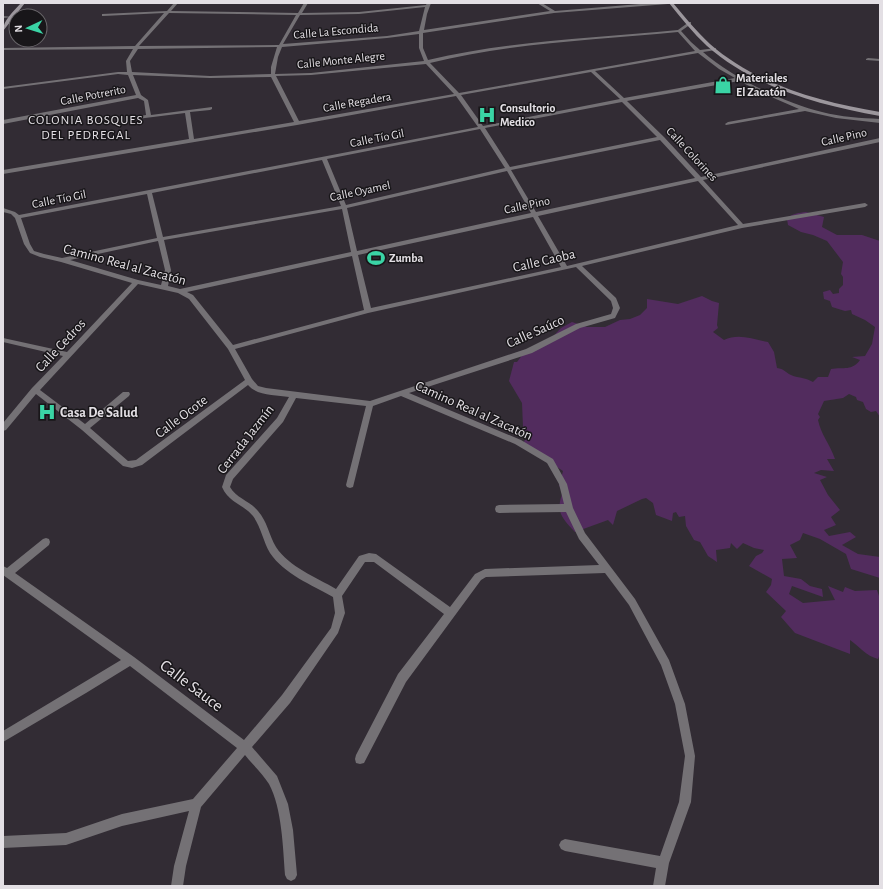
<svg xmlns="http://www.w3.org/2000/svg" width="883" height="889" font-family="'Alegreya Sans',sans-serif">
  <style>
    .green { fill: #522c5e }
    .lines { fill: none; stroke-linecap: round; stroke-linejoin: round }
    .street { fill: #747175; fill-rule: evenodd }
    .secondary { fill: #9c979d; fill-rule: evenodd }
    .labels { text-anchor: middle; stroke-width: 3; stroke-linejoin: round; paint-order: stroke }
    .far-street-label { font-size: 12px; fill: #e3dfe4; stroke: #181619 }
    .far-poi-label { font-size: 12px; font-weight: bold; fill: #e3dfe4; stroke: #181619; text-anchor: start }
    .far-neighbourhood-label { font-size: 13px; letter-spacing: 1px; fill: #e3dfe4; stroke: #181619 }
    .street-label { font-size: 14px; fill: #e3dfe4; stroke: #181619 }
    .poi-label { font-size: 14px; font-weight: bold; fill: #e3dfe4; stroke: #181619; text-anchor: start }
    .near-street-label { font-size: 17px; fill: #e3dfe4; stroke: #181619 }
  </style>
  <rect width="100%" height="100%" fill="#322c34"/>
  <!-- green -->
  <path class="green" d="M806,212L824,217L822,227L837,235H862L880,241V417L876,411L871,412L866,409L863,402L857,400L856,397L849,394L843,398L824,401L818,414L820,417L818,420C821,435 830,444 835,459H827L834,471L821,470L814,473L827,477L820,480L828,495L840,510L831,517L836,525L824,530L829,536L850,532L856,537L842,545L858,554L880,557V578L851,569L846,554L820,539L803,533L800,540L790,545L797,558L782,559L784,576L801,579L810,586L822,589L823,597L792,586L789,594L803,603L835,600L828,586L843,592L845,587L855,591L877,590L880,599V654L878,659C866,656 860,647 850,640V654L795,633L781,617L786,611L766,592L771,585L772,579L749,566L756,556L762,553L764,550L754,548L743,543L737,549L731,543L730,548L716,550L717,562L708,556L700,542L694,540L686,526L685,516L679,517L676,512L673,513L672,521L656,515L653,503L646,498L642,499L617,511L613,525L608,520L575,532C560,516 555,511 564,489L559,486L563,471L551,463L521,447L526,438L523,427L522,403L509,381L514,362H517L523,354L544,346L561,328L572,322L587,327H605L620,320L630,319L640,315L647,308V299L678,304L702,296L712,301L719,303L717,325L718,328L713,332L724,340C738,333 753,339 768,342L774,352L777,368C784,369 785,372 791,375C797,378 805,377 813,382L818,377H828L831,369C844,367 852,371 860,360L852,357L865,356L872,344L875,327L865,320L852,314L851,310L845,311L832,307L830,301L824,299L823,292L830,290L833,294L839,293V289L843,285V277L841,274L843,262L827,241L813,235L801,232L788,225L787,219C792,213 799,213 806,212Z"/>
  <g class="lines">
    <!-- street -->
    <g class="street">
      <path d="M174,3H178L171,11L298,13L304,3H308L302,13L359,12L426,5L427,3H431L427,14L424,30L550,11L537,3H542L555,11L652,3H670L668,4L554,13L423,33V48L428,60C509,41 595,38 678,30L689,22H691V24L681,31L691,42L700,50L716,48V50L703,52C731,77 786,104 822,112C841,117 861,118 880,119V123L836,118L805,111L726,125L725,124L728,122L799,109L776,99L739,81L627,101L664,137L701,177L880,138V142L703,180L743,224L865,203L868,205L865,207L742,228L582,266L616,298L620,308L615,318L580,328L532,353L409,393L521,440L553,459L567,484L573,508L585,533L635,599L669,660L685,704L695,756L691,802L669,863L665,886H653L656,868L565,851L561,849L559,845L561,841L565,839L660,856L679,802L685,756L675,704L661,665L629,605L605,573L486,577L481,580L406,682L364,763L360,764L356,763L355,759L356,755L398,674L444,614L374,562H365L342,596L345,613L338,633L290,703L252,747L277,776L288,804L293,830L297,875L295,879L291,881L287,879L285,875C283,848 282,808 269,784C263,774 252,764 245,755L201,807L186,866L183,886H171L174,866L189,811L122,826L66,845L3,848V836L66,833L122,814L193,799L237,748L130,666L86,693L3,742V731L121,660L3,575V566L7,568L43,539L46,538L49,539L50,542L49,545L15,573L134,657L244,740L282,695L331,628L335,613L333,597C312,585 284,574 270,553C263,541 261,527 253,516C243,504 229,503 222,487L226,475L277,418L289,397C276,395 257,396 248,385L142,465L132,468L123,466L82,430L36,394L6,430L3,431V423L32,388L63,356L3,342V338L67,352L132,283L61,262L40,257L30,253L24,244L15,218L11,214L3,212V208L15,212L19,215L478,127L456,96L297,125L3,174V170L189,139L185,113L129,120V118L146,115L144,101L138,98L3,124V120L136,95L128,75L118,74L3,89V87L118,72H127L126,61L133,49L3,50V48L135,46L164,13L103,16H102V14L167,11ZM425,7L419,31L387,36L283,44L300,15L359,14ZM169,13L296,15L279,45L139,46ZM678,32L695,51L459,93L430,63C510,43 595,40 678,32ZM419,34V48L424,61L311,73L275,74L278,57L282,47L387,38ZM277,47L271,67V74L210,76L132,72L130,61L138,49ZM698,53L719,69L735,78L624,98L595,71ZM426,64L454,94L299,121L276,76L311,75ZM591,72L620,99L483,126L461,95ZM133,75L210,78L271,77L294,122L194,139L190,112L210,110L212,109V107L151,115L148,100L141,95ZM622,102L657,137L510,167L485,128ZM480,129L505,168L346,205L327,159ZM660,140L695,178L536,212L511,170ZM322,160L341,206L163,237L152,193ZM507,171L531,213L357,251L347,208ZM698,181L738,225L567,266L538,216ZM147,194L157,238L62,258L44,254L34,251L30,244L21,218ZM342,209L351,252L180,289L168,286L171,270L164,240ZM533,217L561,267L371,308L358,255ZM158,241L165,270L161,285L138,280L70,260ZM352,256L364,310L233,345L193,295L187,292ZM576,267L611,301L613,308L611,314L576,324L526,349L370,401L266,388L258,386L252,379L235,349L368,313ZM138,284L178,293L189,299L228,349L245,380L136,460L128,461L90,428L129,396L130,394L129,392H123L85,424L40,390ZM401,396L515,444L547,463L559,484L564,504L499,505L496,506L495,509L496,512L499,513L566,512L579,539L599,565L485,569L475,574L450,607L376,554L369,553L359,556L336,589C316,577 289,567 276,547C269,535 267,521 258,511C250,501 236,498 230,487L233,479L283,422L296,398L366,406L346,485L347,487L350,488L353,487L373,406Z"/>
      <path d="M3,16L13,17L3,18Z"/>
      <path d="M868,58L880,59V61L866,60V59Z"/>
    </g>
    <!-- secondary -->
    <g class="secondary">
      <path d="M21,3H25L3,31C3,20 14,11 21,3Z"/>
      <path d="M669,3H673C685,17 696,31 710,44C757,85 820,102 880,112V116C819,105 755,88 707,46C693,33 681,18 669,3Z"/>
    </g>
  </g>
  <!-- icons -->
  <defs>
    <g id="shop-bare" transform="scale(1.38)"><path d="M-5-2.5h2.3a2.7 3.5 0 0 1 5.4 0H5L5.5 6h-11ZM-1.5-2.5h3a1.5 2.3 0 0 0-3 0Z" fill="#3ad4a5" stroke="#181619" stroke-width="2.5" paint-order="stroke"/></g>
    <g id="hospital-bare" transform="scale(1.38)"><path d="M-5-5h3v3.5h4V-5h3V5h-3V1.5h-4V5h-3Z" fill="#3ad4a5" stroke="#181619" stroke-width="2.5" paint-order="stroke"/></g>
    <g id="stadium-bare" transform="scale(1.38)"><path d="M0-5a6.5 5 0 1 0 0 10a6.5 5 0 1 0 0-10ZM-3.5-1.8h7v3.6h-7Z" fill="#3ad4a5" stroke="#181619" stroke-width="2.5" paint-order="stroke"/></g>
  </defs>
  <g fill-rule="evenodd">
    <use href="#shop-bare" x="723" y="85"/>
    <use href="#hospital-bare" x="487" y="115"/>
    <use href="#stadium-bare" x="376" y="258"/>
    <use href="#hospital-bare" x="47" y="412"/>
  </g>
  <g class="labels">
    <!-- far-street labels -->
    <g class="far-street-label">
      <text transform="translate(336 31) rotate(-5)" y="4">Calle La Escondida</text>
      <text transform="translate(341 60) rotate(-6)" y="4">Calle Monte Alegre</text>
      <text transform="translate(93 95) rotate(-11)" y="4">Calle Potrerito</text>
      <text transform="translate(357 102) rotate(-10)" y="4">Calle Regadera</text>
      <text transform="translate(844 137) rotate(-13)" y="4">Calle Pino</text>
      <text transform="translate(377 138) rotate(-11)" y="4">Calle Tío Gil</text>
      <text transform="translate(692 154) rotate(47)" y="4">Calle Colorines</text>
      <text transform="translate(360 191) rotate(-12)" y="4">Calle Oyamel</text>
      <text transform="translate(59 199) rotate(-11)" y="4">Calle Tío Gil</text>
      <text transform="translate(527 205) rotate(-12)" y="4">Calle Pino</text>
    </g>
    <!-- far-poi labels -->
    <g class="far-poi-label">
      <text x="736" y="82">Materiales<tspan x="736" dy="14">El Zacatón</tspan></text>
      <text x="500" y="112">Consultorio<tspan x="500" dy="14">Medico</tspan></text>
      <text x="389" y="262">Zumba</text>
    </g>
    <!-- far-neighbourhood labels -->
    <g class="far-neighbourhood-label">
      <text x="86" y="124">COLONIA BOSQUES<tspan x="86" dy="15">DEL PEDREGAL</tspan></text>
    </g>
    <!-- street labels -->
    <g class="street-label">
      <text transform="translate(544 260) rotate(-13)" y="5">Calle Caoba</text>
      <text transform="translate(125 264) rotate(15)" y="5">Camino Real al Zacatón</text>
      <text transform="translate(535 331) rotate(-24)" y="5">Calle Saúco</text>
      <text transform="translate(60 345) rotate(-47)" y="5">Calle Cedros</text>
      <text transform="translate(474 410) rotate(24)" y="5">Camino Real al Zacatón</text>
      <text transform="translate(181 416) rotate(-37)" y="5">Calle Ocote</text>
      <text transform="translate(245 439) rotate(-52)" y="5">Cerrada Jazmín</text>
    </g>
    <!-- poi labels -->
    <g class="poi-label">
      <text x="60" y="417">Casa De Salud</text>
    </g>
    <!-- near-street labels -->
    <g class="near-street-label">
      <text transform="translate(192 685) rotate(37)" y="6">Calle Sauce</text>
    </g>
  </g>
  <!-- border -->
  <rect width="883" height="889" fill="none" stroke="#e3dfe4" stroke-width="8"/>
  <!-- north arrow -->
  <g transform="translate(28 28) rotate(266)"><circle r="19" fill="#181619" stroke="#69666a"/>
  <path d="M0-3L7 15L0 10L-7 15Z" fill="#3ad4a5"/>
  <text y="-6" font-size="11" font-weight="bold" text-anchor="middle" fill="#e3dfe4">N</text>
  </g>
</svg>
